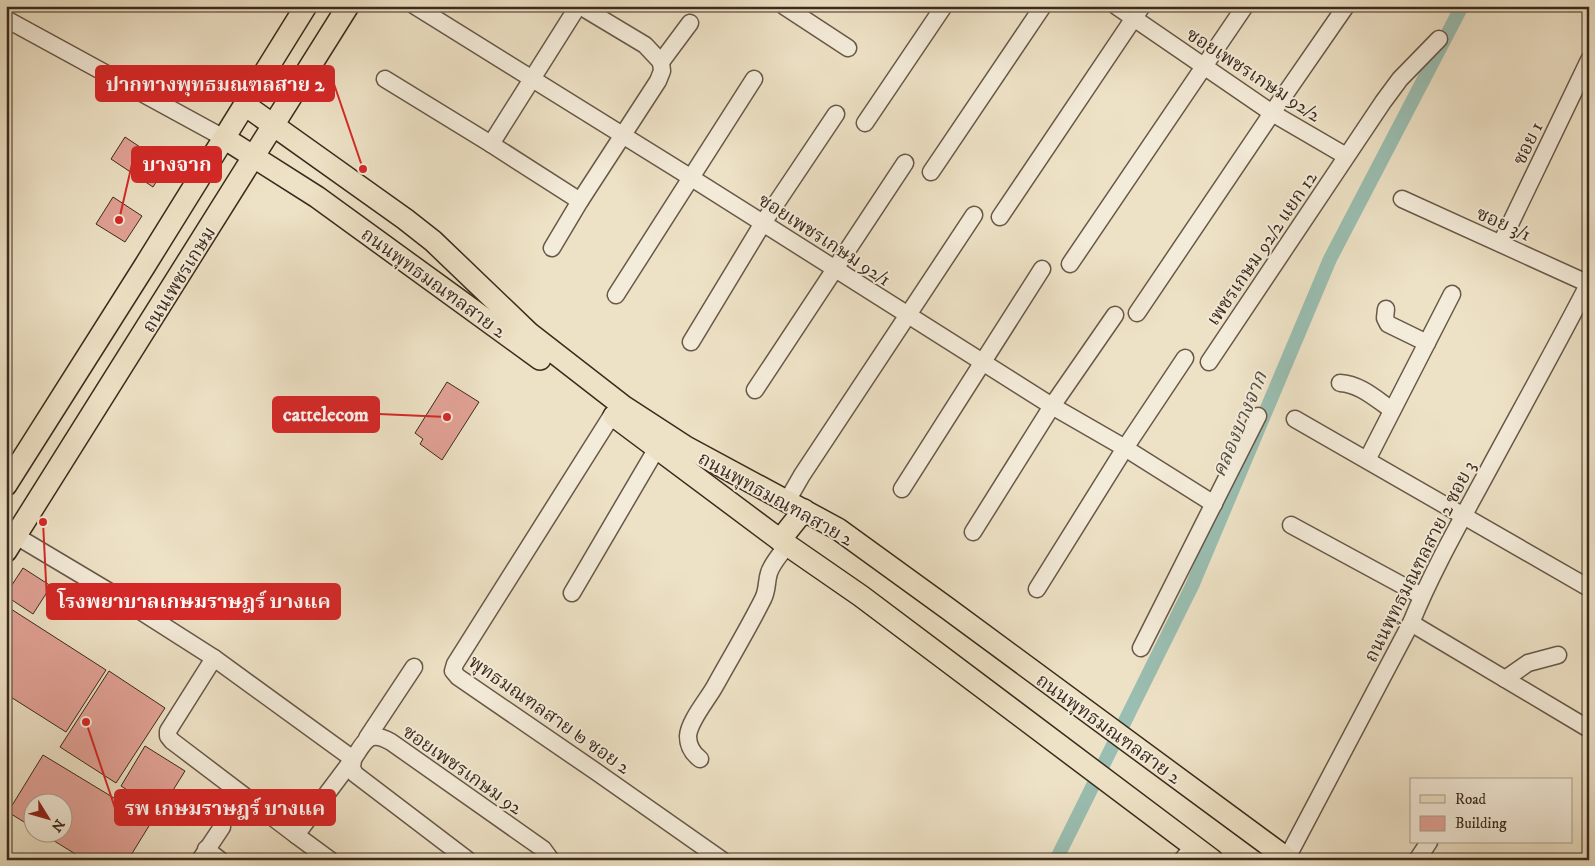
<svg xmlns="http://www.w3.org/2000/svg" width="1595" height="866" font-family="'IM FELL DW Pica','Noto Serif Thai',serif">
  <style>
    .lines { fill: none; stroke-linecap: round; stroke-linejoin: round }
    .canal { stroke: #9abeb1; stroke-width: 14 }
    .building { fill: #e2a296; stroke: #3b2a1e }
    .minor-casing { stroke: #685848; stroke-width: 19 }
    .major-casing { stroke: #3b2a1e; stroke-width: 24 }
    .minor { stroke: #f4ecda; stroke-width: 16 }
    .major { stroke: #eee2c6; stroke-width: 21 }
    .labels { text-anchor: middle; stroke-width: 4; stroke-linejoin: round; paint-order: stroke }
    .street-label { font-size: 19px; fill: #3b2a1e; stroke: #f4ecda }
    .water-label { font-size: 20px; font-style: italic; fill: #534f43; stroke: #f4ecda }
    .leader { fill: none; stroke: #d62828; stroke-width: 2 }
    .callout-dot { fill: #d62828; stroke: #f4ecda; stroke-width: 2 }
    .callout { fill: #d62828; stroke: #d62828; stroke-width: 2 }
    .callout-label { font-size: 20px; text-anchor: middle; font-weight: bold; fill: #fff }
  </style>
  <rect width="100%" height="100%" fill="#eee2c6"/>
  <filter id="stains"><feTurbulence type="fractalNoise" baseFrequency=".004" numOctaves="4"/><feColorMatrix values="0 0 0 0 .2 0 0 0 0 .09 0 0 0 0 .02 0 0 0 .5 -.17"/></filter>
  <radialGradient id="worn" r=".72"><stop offset=".6" stop-color="#630" stop-opacity="0"/><stop offset="1" stop-color="#630" stop-opacity=".3"/></radialGradient>
  <g class="lines">
    <!-- canal -->
    <path class="canal" d="M1056,860L1192,586L1330,259L1462,6"/>
  </g>
  <!-- building -->
  <g class="building">
    <path d="M125,137L167,165L153,187L111,159Z"/>
    <path d="M113,197L142,216L125,242L96,224Z"/>
    <path d="M447,382L479,402L442,460L420,444L423,439L415,433Z"/>
    <path d="M23,568L51,586L33,614L6,596V594Z"/>
    <path d="M11,609L106,670L66,732L6,694V617Z"/>
    <path d="M109,671L165,708L116,783L60,747Z"/>
    <path d="M145,746L185,771L160,811L121,786Z"/>
    <path d="M43,755L152,821L128,860H85L43,834H62V804H32V827L8,812Z"/>
  </g>
  <g class="lines">
    <!-- minor casing -->
    <g class="minor-casing">
      <g id="minor">
        <path d="M415,6L690,177L1052,406L1125,448L1214,504"/>
        <path d="M580,6L645,45L661,62"/>
        <path d="M784,6L848,48"/>
        <path d="M1116,6L1272,113L1346,156"/>
        <path d="M6,19L224,138"/>
        <path d="M385,79L491,144L580,201"/>
        <path d="M865,123L944,6"/>
        <path d="M491,144L578,6"/>
        <path d="M931,172L1043,6"/>
        <path d="M1402,199L1589,284"/>
        <path d="M1000,217L1142,6"/>
        <path d="M1501,243L1589,60"/>
        <path d="M552,248L580,201L658,81L662,71L661,62L690,23"/>
        <path d="M1070,264L1245,6"/>
        <path d="M616,295L754,79"/>
        <path d="M1386,309L1385,318L1388,324L1427,343"/>
        <path d="M1137,313L1272,113L1346,6"/>
        <path d="M691,342L763,223L836,114"/>
        <path d="M1209,362L1383,102L1400,79L1439,39"/>
        <path d="M1340,383C1360,384 1376,399 1392,410"/>
        <path d="M755,390L905,163"/>
        <path d="M612,415L455,664L453,671L458,677L598,773L722,860"/>
        <path d="M1295,419L1589,588"/>
        <path d="M1367,460L1452,294"/>
        <path d="M902,489L1042,269"/>
        <path d="M787,501L802,475L974,215"/>
        <path d="M1291,525L1422,596"/>
        <path d="M973,532L1052,406L1115,315"/>
        <path d="M16,536L120,598L214,658L353,759C365,742 368,729 391,742L543,849L551,860"/>
        <path d="M1037,589L1125,448L1185,358"/>
        <path d="M572,593L657,448"/>
        <path d="M1411,623L1589,729"/>
        <path d="M1141,648L1258,416"/>
        <path d="M214,658L168,731V736L172,741L296,835"/>
        <path d="M1505,679L1528,663L1558,655"/>
        <path d="M367,738L414,667"/>
        <path d="M353,759L352,768L355,774L468,860"/>
        <path d="M700,759C692,753 688,746 688,736C689,721 708,699 715,686C731,657 748,629 763,599C768,589 766,582 769,573C772,563 781,554 787,545"/>
        <path d="M206,849L220,860"/>
        <path d="M1287,858L1411,623C1433,569 1462,519 1490,467C1523,406 1557,345 1589,283"/>
        <path d="M200,860L222,827"/>
        <path d="M330,860L296,835L353,759"/>
        <path d="M1182,860L1194,846"/>
        <path d="M1417,860L1429,842"/>
      </g>
    </g>
    <!-- major casing -->
    <g class="major-casing">
      <g id="major">
        <path d="M245,105L405,219L433,241L529,333L623,406L686,447L838,529L947,608L1289,860"/>
        <path d="M224,138L317,197L540,359"/>
        <path d="M614,416L780,540L861,596L1212,860"/>
        <path d="M6,485L144,267L306,6"/>
        <path d="M780,540L804,510"/>
        <path d="M6,551L348,6"/>
      </g>
    </g>
    <!-- minor -->
    <use href="#minor" class="minor"/>
    <!-- major -->
    <use href="#major" class="major"/>
  </g>
  <g class="labels">
    <!-- street labels -->
    <g class="street-label">
      <text transform="translate(1254 74) rotate(33)" y="7">ซอยเพชรเกษม 92/2</text>
      <text transform="translate(1527 143) rotate(-64)" y="7">ซอย 1</text>
      <text transform="translate(1504 223) rotate(24)" y="7">ซอย 3/1</text>
      <text transform="translate(825 239) rotate(33)" y="7">ซอยเพชรเกษม 92/1</text>
      <text transform="translate(1261 248) rotate(-56)" y="7">เพชรเกษม 92/2 แยก 12</text>
      <text transform="translate(178 279) rotate(-58)" y="7">ถนนเพชรเกษม</text>
      <text transform="translate(434 282) rotate(36)" y="7">ถนนพุทธมณฑลสาย 2</text>
      <text transform="translate(776 498) rotate(29)" y="7">ถนนพุทธมณฑลสาย 2</text>
      <text transform="translate(1419 561) rotate(-63)" y="7">ถนนพุทธมณฑลสาย 2 ซอย 3</text>
      <text transform="translate(550 714) rotate(35)" y="7">พุทธมณฑลสาย ๒ ซอย 2</text>
      <text transform="translate(1109 728) rotate(36)" y="7">ถนนพุทธมณฑลสาย 2</text>
      <text transform="translate(463 769) rotate(35)" y="7">ซอยเพชรเกษม 92</text>
    </g>
    <!-- water labels -->
    <g class="water-label">
      <text transform="translate(1239 424) rotate(-67)" y="7">คลองบางจาก</text>
    </g>
  </g>
  <!-- callouts -->
  <path class="leader" d="M363 169L334 84M119 220L132 164M447 417L379 414M43 522L47 601M86 722L115 808"/>
  <g class="callout-dot">
    <circle cx="363" cy="169" r="5"/>
    <circle cx="119" cy="220" r="5"/>
    <circle cx="447" cy="417" r="5"/>
    <circle cx="43" cy="522" r="5"/>
    <circle cx="86" cy="722" r="5"/>
  </g>
  <g class="callout">
    <rect x="96" y="66" width="238" height="35" rx="5"/>
    <rect x="132" y="147" width="89" height="35" rx="5"/>
    <rect x="273" y="397" width="106" height="35" rx="5"/>
    <rect x="47" y="584" width="293" height="35" rx="5"/>
    <rect x="115" y="790" width="220" height="35" rx="5"/>
  </g>
  <g class="callout-label">
    <text x="215" y="91">ปากทางพุทธมณฑลสาย 2</text>
    <text x="177" y="171">บางจาก</text>
    <text x="326" y="421">cattelecom</text>
    <text x="194" y="608">โรงพยาบาลเกษมราษฎร์ บางแค</text>
    <text x="225" y="815">รพ เกษมราษฎร์ บางแค</text>
  </g>
  <!-- margin -->
  <rect width="1595" height="866" fill="none" stroke="#eee2c6" stroke-width="25"/>
  <rect x="8" y="8" width="1580" height="851" fill="none" stroke="#3b2a1e" stroke-width="2.5"/>
  <rect x="12" y="12" width="1570" height="841" fill="none" stroke="#3b2a1e"/>
  <!-- legend -->
  <rect x="1410" y="778" width="162" height="65" fill="#f4ecda" stroke="#aa9e8f"/>
  <rect x="1420" y="795" width="25" height="8" fill="#eee2c6" stroke="#aa9e8f"/>
  <text x="1455" y="804" font-size="15" fill="#3b2a1e">Road</text>
  <rect x="1420" y="816" width="25" height="15" fill="#e2a296" stroke="#aa9e8f"/>
  <text x="1455" y="828" font-size="15" fill="#3b2a1e">Building</text>
  <!-- north arrow -->
  <g transform="translate(48 818) rotate(127)"><circle r="24" fill="#f4ecda" stroke="#aa9e8f"/>
  <path d="M0-4L9 19L0 12L-9 19Z" fill="#8f2418"/>
  <text y="-8" font-size="14" font-weight="bold" text-anchor="middle" fill="#3b2a1e">N</text>
  </g>
  <rect width="100%" height="100%" filter="url(#stains)"/>
  <rect width="100%" height="100%" fill="url(#worn)"/>
</svg>
